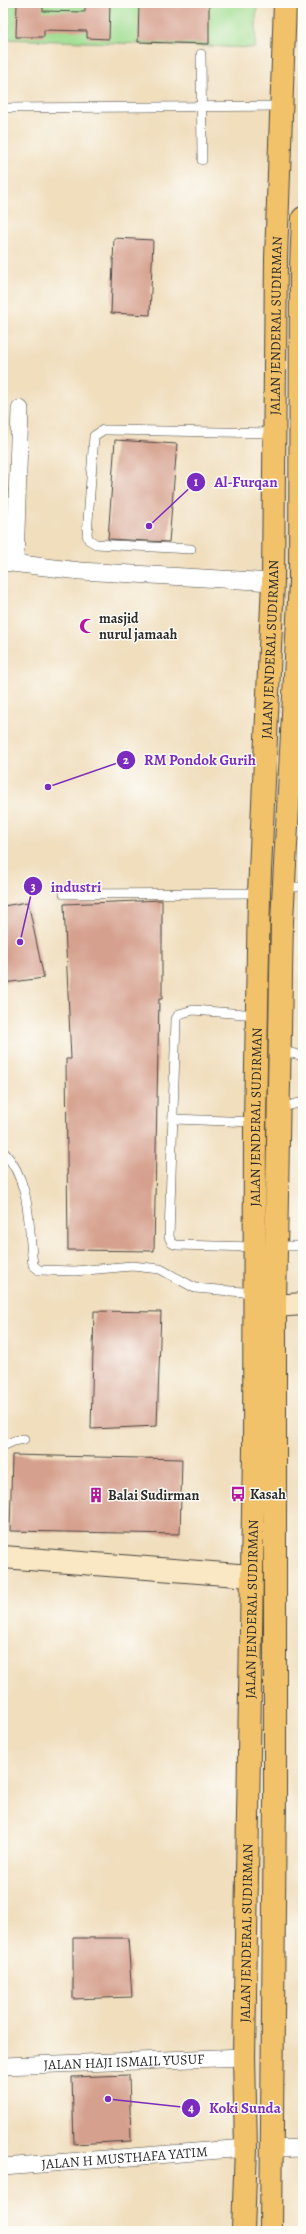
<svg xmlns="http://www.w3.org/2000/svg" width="306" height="2234" font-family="Alegreya,serif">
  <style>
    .green { fill: #a0dd91; stroke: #66845e }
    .building { fill: #d6a08e }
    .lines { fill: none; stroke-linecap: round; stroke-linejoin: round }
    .lane-casing { stroke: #494641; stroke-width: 10 }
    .street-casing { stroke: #494641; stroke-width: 18 }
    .secondary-casing { stroke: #494641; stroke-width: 24 }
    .primary-casing { stroke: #494641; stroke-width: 24 }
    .lane { stroke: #fff; stroke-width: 9 }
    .street { stroke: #fff; stroke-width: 17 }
    .secondary { stroke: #fae7c3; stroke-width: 22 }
    .primary { stroke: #f2c26a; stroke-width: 22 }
    .labels { text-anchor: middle; stroke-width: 3; stroke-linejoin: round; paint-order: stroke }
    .street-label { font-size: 14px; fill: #2b2b2b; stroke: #fdfcf7 }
    .poi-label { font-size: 14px; font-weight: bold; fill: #2b2b2b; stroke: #fdfcf7; text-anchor: start }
    .leader { fill: none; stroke: #7b2cbf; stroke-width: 1.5 }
    .callout-dot { fill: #7b2cbf; stroke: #fdfcf7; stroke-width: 1.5 }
    .mark-label { font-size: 12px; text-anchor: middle; font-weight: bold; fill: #fff }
    .callout-label { font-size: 15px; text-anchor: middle; font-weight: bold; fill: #7b2cbf; stroke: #fdfcf7; stroke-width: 3; stroke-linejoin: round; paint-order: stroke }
  </style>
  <rect width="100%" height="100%" fill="#fdfcf7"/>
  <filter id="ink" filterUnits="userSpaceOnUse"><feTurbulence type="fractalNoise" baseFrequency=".025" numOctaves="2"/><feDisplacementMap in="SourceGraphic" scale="8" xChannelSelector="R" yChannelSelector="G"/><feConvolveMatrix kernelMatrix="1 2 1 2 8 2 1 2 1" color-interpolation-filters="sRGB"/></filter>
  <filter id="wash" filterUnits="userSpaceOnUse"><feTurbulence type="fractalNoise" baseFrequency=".012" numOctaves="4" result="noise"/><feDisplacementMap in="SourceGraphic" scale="16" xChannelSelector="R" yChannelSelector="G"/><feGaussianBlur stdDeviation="0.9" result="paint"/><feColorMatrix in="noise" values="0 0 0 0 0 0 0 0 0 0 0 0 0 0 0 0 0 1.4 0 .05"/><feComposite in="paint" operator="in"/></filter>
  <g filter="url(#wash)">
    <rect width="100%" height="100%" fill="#f0debd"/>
    <!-- green -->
    <path class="green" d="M3,3H257L255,48L3,39Z"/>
    <g id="blocks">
      <!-- building -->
      <g class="building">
        <path d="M17,3H43V11L85,12V3H110L109,39L87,38V31L44,30V37H16Z"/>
        <path d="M139,3H209V44L138,42Z"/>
        <path d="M114,238L153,240L150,315L111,313Z"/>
        <path d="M115,440L177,444L169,542L108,539Z"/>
        <path d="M162,900V999H159L154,1251L68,1250L66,1059H71L64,904Z"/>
        <path d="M28,902L44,978L3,983V906Z"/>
        <path d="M94,1311L161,1312L157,1426L91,1429Z"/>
        <path d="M12,1455L182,1459L180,1534L10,1531Z"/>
        <path d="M73,1938H128L132,1997L73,1999Z"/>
        <path d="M129,2075L131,2141L74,2144L72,2077Z"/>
      </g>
    </g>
  </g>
  <g filter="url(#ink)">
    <use href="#blocks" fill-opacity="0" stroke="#494641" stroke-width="1"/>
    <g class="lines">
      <!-- lane casing -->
      <g class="lane-casing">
        <g id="lane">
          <path d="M201,54L202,160"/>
          <path d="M3,108L280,106"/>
          <path d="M191,549L96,544L89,540L87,535L94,436L103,430H109L275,433"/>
          <path d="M284,887H303"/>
          <path d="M64,894L259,893"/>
          <path d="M280,1050L303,1056"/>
          <path d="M279,1108L303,1102"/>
          <path d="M173,1119L255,1122"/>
          <path d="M3,1151C32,1182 28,1226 33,1265L39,1270L75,1271L132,1266L160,1269L195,1288L255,1293"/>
          <path d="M276,1246H303"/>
          <path d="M255,1247L176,1245L172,1243L169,1237L176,1019L179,1014L193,1010L257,1015"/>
          <path d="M3,1446L14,1441L24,1439"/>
        </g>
      </g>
      <!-- street casing -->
      <g class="street-casing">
        <g id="street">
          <path d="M3,562L80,571L273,582"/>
          <path d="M15,563L20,409"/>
          <path id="s1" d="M3,2066L244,2057"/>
          <path d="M273,2149L303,2148"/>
          <path id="s2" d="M3,2167L246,2148"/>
        </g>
      </g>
      <!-- secondary casing -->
      <g class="secondary-casing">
        <g id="secondary">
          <path d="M275,1306L303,1304"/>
          <path d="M3,1557L251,1576"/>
        </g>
      </g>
      <!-- primary casing -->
      <g class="primary-casing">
        <g id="primary">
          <path id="s3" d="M243,2231L246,2148L244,2057L254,1450L255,1122L259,893L273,582L276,258L285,3"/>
          <path d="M271,2231L275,1797V1306L282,921L300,582L301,267L303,218"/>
        </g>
      </g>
      <!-- lane -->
      <use href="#lane" class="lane"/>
      <!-- street -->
      <use href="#street" class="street"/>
      <!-- secondary -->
      <use href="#secondary" class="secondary"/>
      <!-- primary -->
      <use href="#primary" class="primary"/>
    </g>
  </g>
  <!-- icons -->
  <defs>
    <g id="mosque-bare" transform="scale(1.2)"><path d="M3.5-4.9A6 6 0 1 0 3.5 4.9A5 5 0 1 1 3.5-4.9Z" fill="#b5179e" stroke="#fdfcf7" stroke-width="2.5" paint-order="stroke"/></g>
    <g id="bus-bare" transform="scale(1.2)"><path d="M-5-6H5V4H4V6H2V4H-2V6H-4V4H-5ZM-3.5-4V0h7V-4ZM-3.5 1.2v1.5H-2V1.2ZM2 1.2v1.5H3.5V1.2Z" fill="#b5179e" stroke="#fdfcf7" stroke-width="2.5" paint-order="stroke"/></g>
    <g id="building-bare" transform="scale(1.2)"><path d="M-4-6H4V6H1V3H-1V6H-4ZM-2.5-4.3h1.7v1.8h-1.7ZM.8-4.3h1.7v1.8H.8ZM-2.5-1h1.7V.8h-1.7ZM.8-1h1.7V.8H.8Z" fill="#b5179e" stroke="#fdfcf7" stroke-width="2.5" paint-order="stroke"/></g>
  </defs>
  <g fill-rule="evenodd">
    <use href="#mosque-bare" x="87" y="626"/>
    <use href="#bus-bare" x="238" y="1494"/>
    <use href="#building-bare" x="96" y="1495"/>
  </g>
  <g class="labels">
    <!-- street labels -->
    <g class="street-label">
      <text dy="5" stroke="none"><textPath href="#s3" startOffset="1906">JALAN JENDERAL SUDIRMAN</textPath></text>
      <text dy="5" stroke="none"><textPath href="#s3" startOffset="1582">JALAN JENDERAL SUDIRMAN</textPath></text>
      <text dy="5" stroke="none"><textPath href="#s3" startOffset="1114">JALAN JENDERAL SUDIRMAN</textPath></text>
      <text dy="5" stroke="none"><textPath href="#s3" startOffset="622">JALAN JENDERAL SUDIRMAN</textPath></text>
      <text dy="5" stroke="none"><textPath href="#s3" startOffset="298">JALAN JENDERAL SUDIRMAN</textPath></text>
      <text dy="5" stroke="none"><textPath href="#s1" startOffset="121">JALAN HAJI ISMAIL YUSUF</textPath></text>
      <text dy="5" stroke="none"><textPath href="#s2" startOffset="122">JALAN H MUSTHAFA YATIM</textPath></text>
    </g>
    <!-- poi labels -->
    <g class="poi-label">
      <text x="99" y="623">masjid<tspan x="99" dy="16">nurul jamaah</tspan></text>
      <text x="250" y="1499">Kasah</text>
      <text x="108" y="1500">Balai Sudirman</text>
    </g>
  </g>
  <!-- callouts -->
  <path class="leader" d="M149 526L196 482M48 787L126 760M20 942L33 886M108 2099L191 2108"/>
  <g class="callout-dot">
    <circle cx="149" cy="526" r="4"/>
    <circle cx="48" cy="787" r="4"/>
    <circle cx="20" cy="942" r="4"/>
    <circle cx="108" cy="2099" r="4"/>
    <circle cx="196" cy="482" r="10"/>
    <circle cx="126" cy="760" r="10"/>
    <circle cx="33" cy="886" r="10"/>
    <circle cx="191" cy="2108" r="10"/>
  </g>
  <g class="mark-label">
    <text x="196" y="486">1</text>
    <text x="126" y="764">2</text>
    <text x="33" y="891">3</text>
    <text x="191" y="2112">4</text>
  </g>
  <g class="callout-label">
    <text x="246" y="487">Al-Furqan</text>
    <text x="200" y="765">RM Pondok Gurih</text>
    <text x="76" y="892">industri</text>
    <text x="245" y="2113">Koki Sunda</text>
  </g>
  <!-- margin -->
  <rect width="306" height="2234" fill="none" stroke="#fdfcf7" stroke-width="16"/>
</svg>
